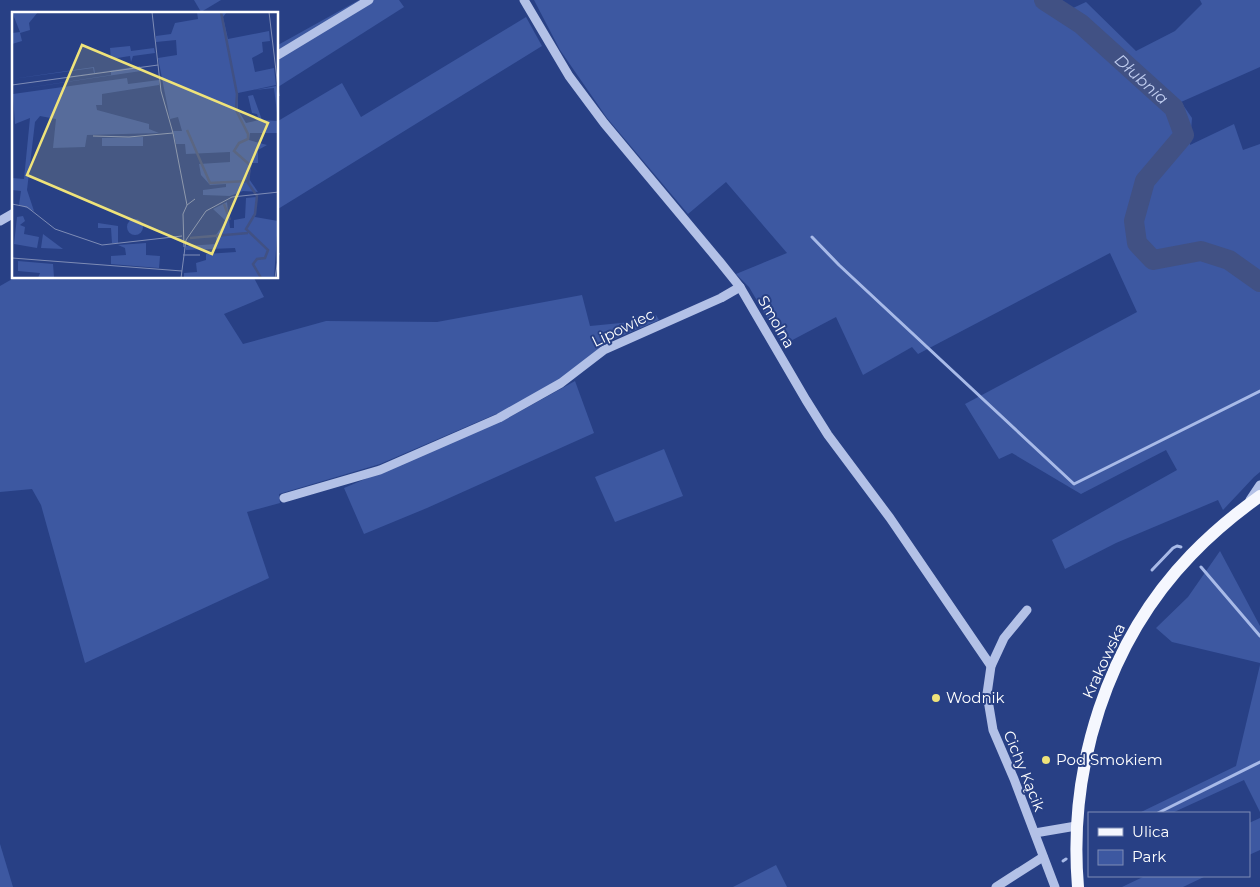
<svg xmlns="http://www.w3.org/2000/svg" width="1260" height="887" font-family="Montserrat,sans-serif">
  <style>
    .green { fill: #3d58a1 }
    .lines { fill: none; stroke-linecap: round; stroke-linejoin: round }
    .stream { stroke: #a8bae8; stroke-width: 3 }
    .river { stroke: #415184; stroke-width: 20 }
    .minor { stroke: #b3c1e7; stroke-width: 9 }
    .major { stroke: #f5f7fe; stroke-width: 12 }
    .poi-dot { fill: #efe37a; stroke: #284085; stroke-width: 2 }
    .labels { text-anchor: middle; stroke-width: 4; stroke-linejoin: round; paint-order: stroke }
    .street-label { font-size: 15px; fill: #fff; stroke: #284085 }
    .poi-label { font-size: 15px; fill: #fff; stroke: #284085; text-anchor: start }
    .water-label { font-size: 16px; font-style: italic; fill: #bfccef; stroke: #284085 }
    .inset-river { fill: none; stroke: #415184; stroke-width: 2.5 }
    .inset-road { fill: none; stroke: #7e8cb6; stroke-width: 1 }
    .view { fill: #efe37a; fill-opacity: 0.15; stroke: #efe37a; stroke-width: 2.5 }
    .inset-edge { fill: none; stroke: #fff; stroke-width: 2.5 }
  </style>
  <rect width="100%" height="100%" fill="#284085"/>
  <!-- green -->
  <g class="green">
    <path d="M194,0H221L201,12Z"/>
    <path d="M359,0H399L404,7L278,87V45Z"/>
    <path d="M534,0H1059L1073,8L1086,2L1136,51L1175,31L1202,4L1200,0H1260V67L1181,102L1192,118L1190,145L1234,124L1243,150L1260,144V472L1254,477L1223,510L1218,500L1116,543L1065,569L1052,540L1177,470L1166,450L1081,494L1012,453L999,459L965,404L1137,312L1110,253L918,354L912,347L863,375L836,317L783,345L749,287L736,274L787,253L726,182L688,214L607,118L560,50Z"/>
    <path d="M526,17L542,46L278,209V121L342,83L361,117Z"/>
    <path d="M14,278H254L264,297L224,314L243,344L326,321L437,322L582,295L590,326L631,322L656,315L659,320L612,340L564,377L510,408L380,464L279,494L280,503L247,512L269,578L85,663L41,505L32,489L0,492V286Z"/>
    <path d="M575,381L594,433L427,508L364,534L344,488L506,419Z"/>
    <path d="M664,449L683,496L615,522L595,477Z"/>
    <path d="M1220,551L1260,626V663L1172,642L1156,628L1188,597Z"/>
    <path d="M1260,665V812L1244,780L1172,813H1139L1236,766Z"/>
    <path d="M1260,818V850L1249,855V823Z"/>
    <path d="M0,844L13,887H0Z"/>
    <path d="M776,865L787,887H733Z"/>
    <path d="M1145,876H1206L1183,887H1122Z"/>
  </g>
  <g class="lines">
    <!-- stream -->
    <g class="stream">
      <path d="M812,237L839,265L1074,484L1260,391"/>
      <path d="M1201,567L1260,636"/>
      <path d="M1152,570L1173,548L1177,546L1181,547"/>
      <path d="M1158,813L1260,762"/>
      <path d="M1063,861L1066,859"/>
    </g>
    <!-- river -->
    <path class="river" id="s1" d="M1044,0L1081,24L1174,108L1184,135L1145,181L1134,221L1137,243L1153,260L1201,251L1229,260L1260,282"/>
    <!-- minor -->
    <g class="minor">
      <path d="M524,0L569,76L604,123L720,262L740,287L806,400L828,435L890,518L991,666"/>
      <path d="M278,55L369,0"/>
      <path d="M0,221L14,213"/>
      <path d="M284,498L380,470L499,418L561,383L604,350L721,298L740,287"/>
      <path d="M1250,500L1260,485"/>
      <path d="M1027,610L1004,638L991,666L987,694L993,730L1014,779L1055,887"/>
      <path d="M1035,833L1076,826"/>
      <path d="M996,887L1043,857"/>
    </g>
    <!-- major -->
    <path class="major" d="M1078,887C1068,768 1107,642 1191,555C1212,533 1235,514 1260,496"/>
  </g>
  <!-- markers -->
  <g class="poi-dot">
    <circle cx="936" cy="698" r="5"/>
    <circle cx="1046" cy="760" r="5"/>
  </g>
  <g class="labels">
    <!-- street labels -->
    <g class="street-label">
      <text transform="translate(776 322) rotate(60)" y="5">Smolna</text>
      <text transform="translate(623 328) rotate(-26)" y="5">Lipowiec</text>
      <text transform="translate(1104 661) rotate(-65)" y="5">Krakowska</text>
      <text transform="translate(1024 771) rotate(68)" y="5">Cichy Kącik</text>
    </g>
    <!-- poi labels -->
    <g class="poi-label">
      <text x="946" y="703">Wodnik</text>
      <text x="1056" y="765">Pod Smokiem</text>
    </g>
    <!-- water labels -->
    <g class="water-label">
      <text dy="6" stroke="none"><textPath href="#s1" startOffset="126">Dłubnia</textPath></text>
    </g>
  </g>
  <!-- overview -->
  <g transform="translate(12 12)">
    <rect width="266" height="266" fill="#284085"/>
    <path d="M0,0H26L17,11L18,18L8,21L10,29L0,32V21L8,20ZM185,0H215L211,5L216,27L257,19L258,29L250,30L251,40L240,46L243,60L262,56L264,73L226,81V98L234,111L247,108L245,102L240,101L236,84L241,83L250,108L266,109L262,76L243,78L264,74L267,95L266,121H238L237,128L255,133L246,138V151H240L237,167L246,180L231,179L218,184L191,183V178L214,175V172L198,173L189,163L187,152L218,150V140L174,142L173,132H164L161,119H170L166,105L158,107L146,46L165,43L164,28L144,30V24L159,22L163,11L186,7ZM118,34L119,39L142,36L143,41L121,44L119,50L118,44L99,47L98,36ZM128,54L129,59L1,78L99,63V59L0,73L82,61L81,56L0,67L82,55L83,61ZM115,66L116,72L147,68V73L90,82V93H84L85,98L137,112V117L147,121L75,123L73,135L41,136L44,107L28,104L23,110L15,178L22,199L7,193L9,179L0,178V166L12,167L18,106L3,112L1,82ZM131,125V134H90V126ZM245,185L243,205L266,209L262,266H172V261L185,260L184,251L194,248V242L224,240L223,236L174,238V234L205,232L204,225L177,226L204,223L214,209L201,197L215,190L218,216H222V208L233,206L234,186ZM11,204L13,209L8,213L13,215L12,222L27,225L25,236L2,232L5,205ZM115 215a8 8 0 1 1 16 0a8 8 0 1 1-16 0ZM86,211L106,214V231H100L99,216H86ZM31,222L51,237L29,236ZM134,231V243L148,244L147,256L99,252V244L114,243L113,236L106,233ZM6,249L41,252L42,265L55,266H26L28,261L6,259Z" fill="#3d58a1"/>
    <path class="inset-river" d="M209,0L225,82L224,98L236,122V127L227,131L222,139L238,153L236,171L245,184L243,202L234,217L256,238L253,246L245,247L241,252L249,266M175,118L198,171L236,169M212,192L218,208M178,226L236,221"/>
    <path class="inset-road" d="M140,0L149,79L161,121L175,193M257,0L267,84M0,73L146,53M81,124L117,125L161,121M0,192L15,195L43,217L90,233L170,224M172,235L171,202L175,193L183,187M171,243H188M0,246L170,259M169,266L174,228L194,199L220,185L267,180M263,266L267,241"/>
    <path class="view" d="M70,33L256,111L200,242L15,163Z"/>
    <rect width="266" height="266" class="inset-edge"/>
  </g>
  <!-- legend -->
  <rect x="1088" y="812" width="162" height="65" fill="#284085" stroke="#7e8cb6"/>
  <rect x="1098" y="828" width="25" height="8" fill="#f5f7fe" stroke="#7e8cb6"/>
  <text x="1132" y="837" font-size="15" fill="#ffffff">Ulica</text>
  <rect x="1098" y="850" width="25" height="15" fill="#3d58a1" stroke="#7e8cb6"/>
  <text x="1132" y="862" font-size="15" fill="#ffffff">Park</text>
</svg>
